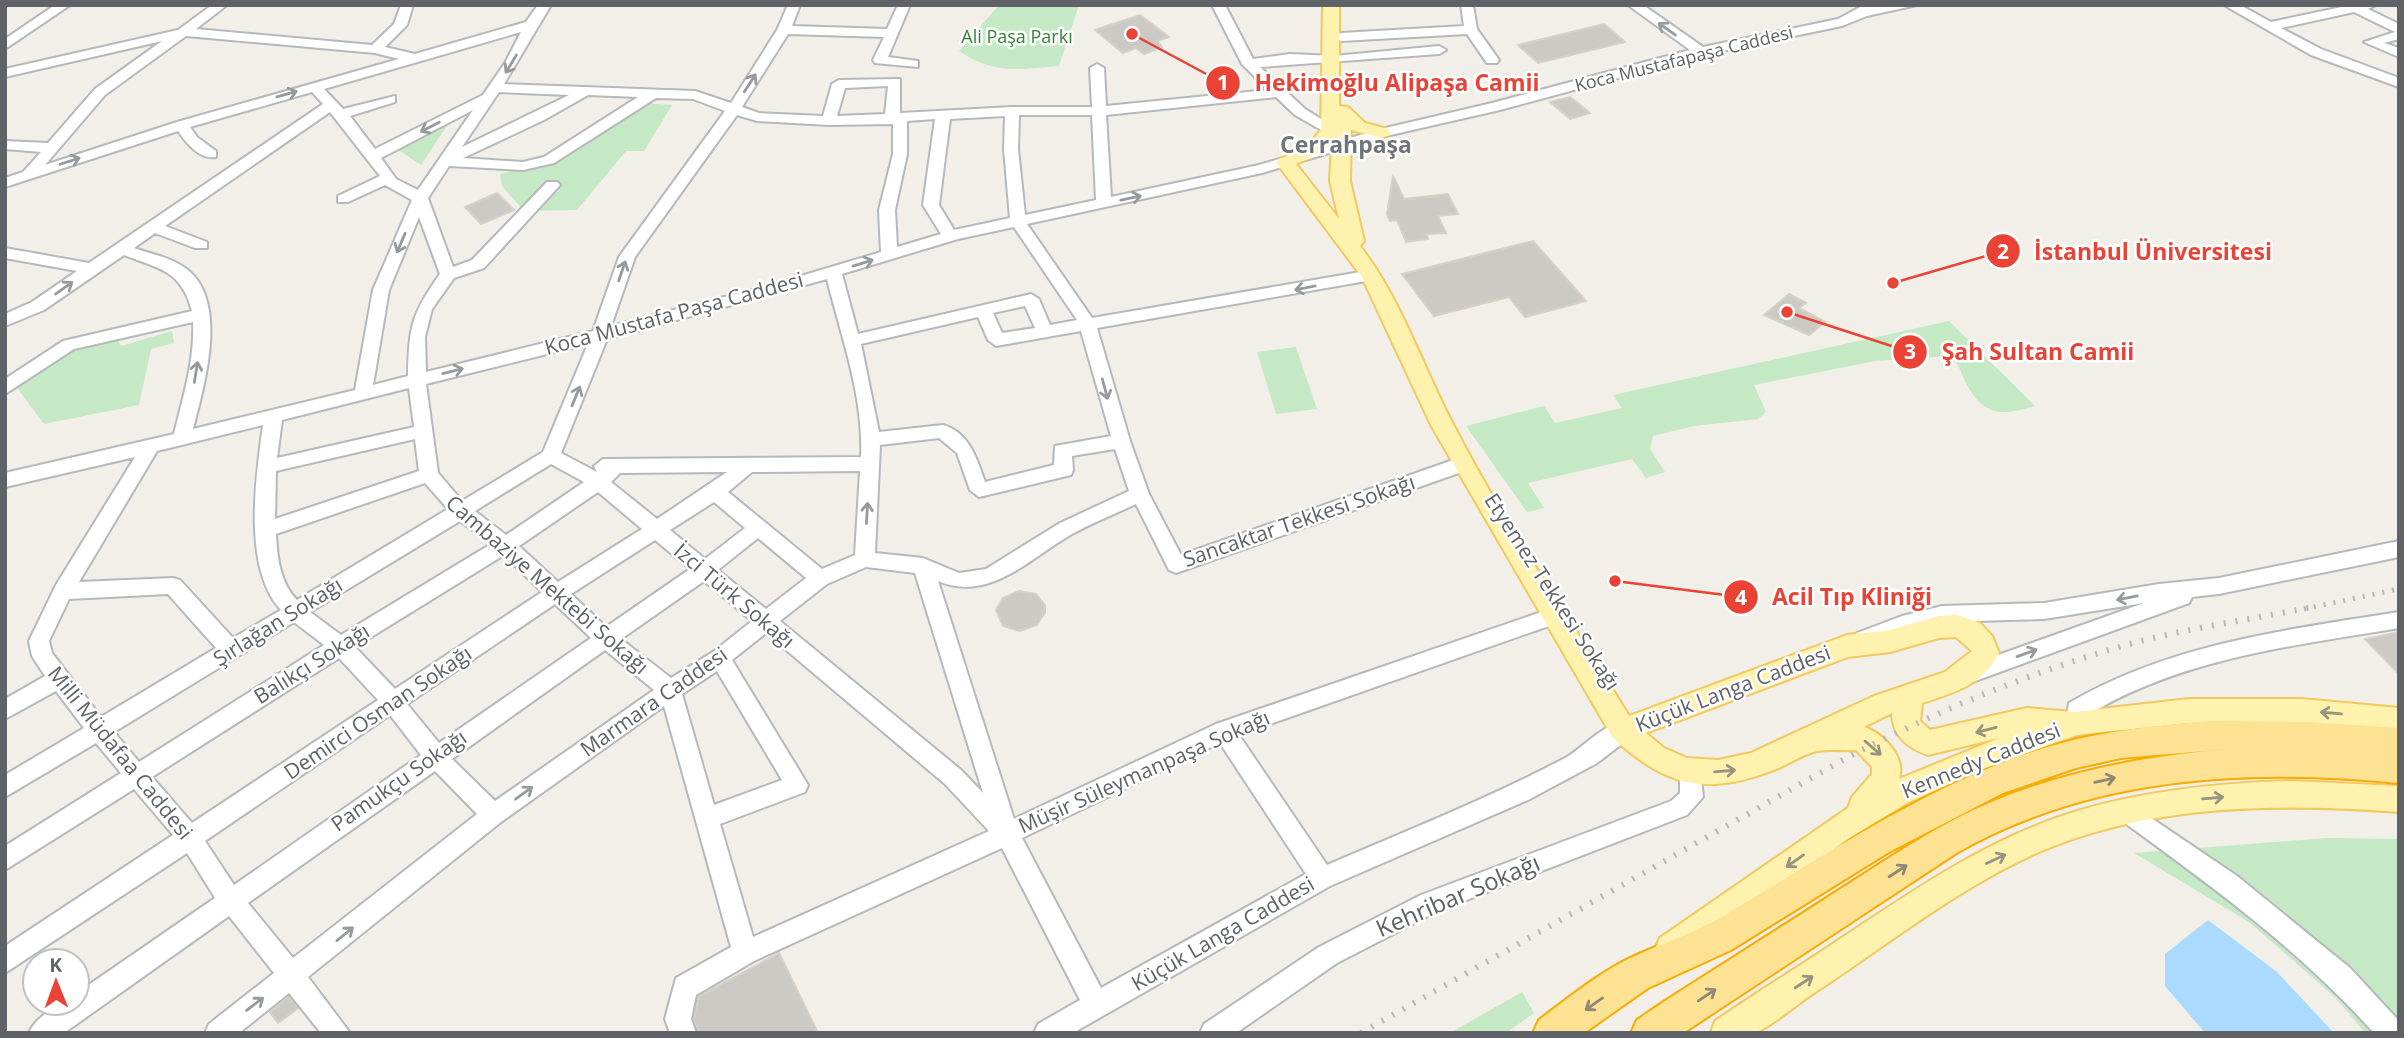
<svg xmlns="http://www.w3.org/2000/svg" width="2404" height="1038" font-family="'Open Sans',sans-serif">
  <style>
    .green { fill: #c5e8c5 }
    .water { fill: #aadaff }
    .building { fill: #cccac5; stroke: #d6d1c6; stroke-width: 2 }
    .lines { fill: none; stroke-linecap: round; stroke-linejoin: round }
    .minor-casing { stroke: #b5b8bc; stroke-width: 4 }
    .major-casing { stroke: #f2c960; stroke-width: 4 }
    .highway-casing { stroke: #f9ab00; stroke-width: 4 }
    .minor { fill: #fff; fill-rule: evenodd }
    .major { fill: #fff2af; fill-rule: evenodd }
    .highway { fill: #fde293; fill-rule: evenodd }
    .rail-far1 { stroke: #b6b7b8; stroke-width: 5; stroke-dasharray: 2 8; stroke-linecap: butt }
    .rail { stroke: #b6b7b8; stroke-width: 6; stroke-dasharray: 2 10; stroke-linecap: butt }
    .oneway { stroke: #979a9d }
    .oneway2 { stroke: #979581 }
    .oneway3 { stroke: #8e8975 }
    .labels { text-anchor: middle; stroke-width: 5; stroke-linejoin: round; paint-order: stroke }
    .far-park-label { font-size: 18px; fill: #348238; stroke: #fff }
    .far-street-label { font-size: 18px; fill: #5f6368; stroke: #fff }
    .street-label { font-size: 21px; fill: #5f6368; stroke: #fff }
    .far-district-label { font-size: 23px; font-weight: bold; fill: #70757a; stroke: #fff }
    .near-street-label { font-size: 24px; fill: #5f6368; stroke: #fff }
    .leader { fill: none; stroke: #ea4335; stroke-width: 2.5 }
    .callout-dot { fill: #ea4335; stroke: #fff; stroke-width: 2.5 }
    .mark-label { font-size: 21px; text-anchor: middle; font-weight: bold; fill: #fff }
    .callout-label { font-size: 23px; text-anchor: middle; font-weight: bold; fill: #ea4335; stroke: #fff; stroke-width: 5; stroke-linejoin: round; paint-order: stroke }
  </style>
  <rect width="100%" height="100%" fill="#f1efe8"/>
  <!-- green -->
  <g class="green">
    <path d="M999,5H1079L1059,66C1019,69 995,75 959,51Z"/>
    <path d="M641,103L672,105L644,151H626L577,210L524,211L502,186L500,174L548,163Z"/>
    <path d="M454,115L421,165L394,147Z"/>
    <path d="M1949,321L2035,406C2002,416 1984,417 1966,383C1960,372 1960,362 1948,356L1875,361L1754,385L1766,412L1758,419L1694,426L1653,436L1650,449L1665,472L1646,478L1632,459L1528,483L1544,508L1527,512L1466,426L1544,406L1555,423L1622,408L1613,395Z"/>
    <path d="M111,328L121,346L172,331L174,343L151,349L139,405L44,424L14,384L68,348L60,340Z"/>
    <path d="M1296,347L1317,409L1276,414L1257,352Z"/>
    <path d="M2327,838L2399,839V1033H2365L2336,998L2249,922L2134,853Z"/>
    <path d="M1522,992L1534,1013L1506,1033H1450Z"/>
  </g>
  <!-- water -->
  <path class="water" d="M2208,920L2277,972L2334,1033H2205L2165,986V954Z"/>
  <!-- building -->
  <g class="building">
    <path d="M1140,15L1169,37L1157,41L1162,47L1144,54L1136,48L1123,53L1095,30Z"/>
    <path d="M1604,24L1625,42L1538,63L1518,45Z"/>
    <path d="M1570,97L1590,113L1570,119L1550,102Z"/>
    <path d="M1393,176L1404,199L1448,194L1458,214L1438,216L1446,233L1426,234L1428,239L1406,242L1397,220L1390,221L1387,214Z"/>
    <path d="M497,193L514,210L481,224L465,207Z"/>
    <path d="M1533,241L1586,301L1525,317L1509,297L1434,316L1402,274Z"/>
    <path d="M1789,294L1806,303L1799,308L1825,322L1809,335L1764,315Z"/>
    <path d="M1019,591L1036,594L1045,605V612L1037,625L1020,631L1003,626L996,610L1003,598Z"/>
    <path d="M2399,632V674L2365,639Z"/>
    <path d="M779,953L818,1033H698L694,1019L698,997Z"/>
    <path d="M289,997L298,1008L278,1023L270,1012Z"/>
  </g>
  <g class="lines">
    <!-- minor casing -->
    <g class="minor-casing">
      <g id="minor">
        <path d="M55,5H70L5,49V39Z"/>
        <path d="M212,5H227L196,29L372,45L394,24L401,5H413L407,25L385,47L415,54L526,22L538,5H551L504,84L695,91L731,103L777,30L788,5H800L792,26L887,29L898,5H910L888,57L918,61V67L875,63L873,60L884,37L788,34L742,107L759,113L823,116L832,84L839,80L900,79V113L1012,107H1092L1090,68L1097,64L1104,68L1106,106L1268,90L1242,64L1212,5H1225L1253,59L1290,54L1334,56L1439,46L1446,50L1439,54L1260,67L1305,109L1335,128V134L1330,135L1295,115L1276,97L1106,115L1111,197L1259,165L1377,130L1492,103L1690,50L1628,5H1643L1703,47L1838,19L1864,5H1917L1867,16L1842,26L1703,55L1500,110L1386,136L1262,173L1027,224L1092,318L1372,270L1380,275L1372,280L1097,328L1130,441L1149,494L1181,555L1456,459L1463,457L1472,464L1470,469L1176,573L1169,570L1136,504C1115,514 1092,523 1072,534C1030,558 989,603 938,581L1014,819L1216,724L1553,608L1560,610L1563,616L1560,622L1239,735L1327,865C1408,830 1489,798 1567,757C1584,747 1611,716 1631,723L1634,730L1631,737L1597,763L1528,800L1330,886L1073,1033H1034L1038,1024L1080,1000L1002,848L754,961L696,995L691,1019L696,1033H670L665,1019L676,978L731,947L664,706L501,822L308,977L350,1033H321L289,993L239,1033H205L209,1024L274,973L229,916L64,1033H29C36,1016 59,1003 77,1003V993L215,898L187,853L5,973V946L173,835L134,789L5,870V846L121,773L96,743L5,797V775L84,728L56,691L5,719V699L45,676L32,656L29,641L56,585L135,457L5,487V473L174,434C183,397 195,360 193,322L74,349L5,394V379L63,341L192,311C181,270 160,269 124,255L44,310L5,326V314L32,302L77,271L5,258V248L89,263L323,104L312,92L190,127L197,137L216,151V157C200,160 186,143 178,131L5,187V178L23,172L41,152L5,149V141L48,143L95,89L162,41L5,77V69L178,30ZM521,32L505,63L483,95L375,149L350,116L395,102V96L343,109L324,89ZM186,36L375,53L399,59L177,122L45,165L105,95ZM888,86L885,114L837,116L845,88ZM499,92L569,95L462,147ZM588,95L638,97L544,157L523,162L463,158L544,120ZM656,98L693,99L725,111L619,257L593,331L426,372L425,337L432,309L454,278L484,268L560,185L557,182H547L472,260L453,267L428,198L449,166L523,170L554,163ZM473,110L418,190L396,179L381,158ZM330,112L380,176L338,196V202H348L385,185L412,200L373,290L355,390L193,429C204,385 228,305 189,271C174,258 151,254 134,248L155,233L195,248H207V242L165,226ZM737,115L757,121L829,125L893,124V154L879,210L881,252L771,285L611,326L635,257ZM1019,115H1092L1096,200L1025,215L1018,149ZM1005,116L1004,149L1010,218L954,230L939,205L950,119ZM935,119L923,205L941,234L897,247L895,210L907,154V121ZM419,217L440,274C411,315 409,327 408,376L373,385L389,290ZM1014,227L1077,320L1050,325L1039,299L1031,294L858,334L842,274L958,239ZM827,279C841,336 864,397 861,457L603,459L594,466L597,472L561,453L607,339ZM1025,306L1035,328L1002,333L993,313ZM978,317L988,340L996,346L1081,331L1111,436L1055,446L1054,465L985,482C977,459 969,432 943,425L879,432L861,344ZM588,344L543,452L462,501L438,473L426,384ZM409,388L414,427L277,458L282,420ZM263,425C256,476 242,568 281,610L233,638L180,580L173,578L79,582L157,451ZM939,438L957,453L970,490L979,497L1071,475L1073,470L1072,456L1115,449L1129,491L1060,523L986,569L959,573L923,558L875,553L880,445ZM415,439L419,471L275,519L276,471ZM551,464L584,482L506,535L475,511ZM860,471L855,555L822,569L728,492L752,472ZM727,472L657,519L611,482L620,473ZM425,483L448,509L297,600C280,583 277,557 276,534ZM598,492L642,529L558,582L519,546ZM714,502L745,528L705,559L670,530ZM460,521L491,544L341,635L310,612ZM758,538L806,578L766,609L718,570ZM655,540L690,569L606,627L571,594ZM504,555L542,592L395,689L355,647ZM866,567L915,573L983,793L961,770L780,621L827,584ZM704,581L752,621L713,652L671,678L621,639ZM168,594L216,648L101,717L52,653L49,641L69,599ZM555,604L591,638L439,743L407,704ZM294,622L324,645L139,762L114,732ZM766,633L945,784L989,831L753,937L720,824L805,792L808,785L732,660ZM605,650L654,690L495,801L452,759ZM339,658L378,700L192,823L152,777ZM717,671L782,780L714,805L682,694ZM390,715L421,755L234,885L205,841ZM1220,743L1306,874L1101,988L1022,838ZM435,771L477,814L293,958L248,903Z"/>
        <path d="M1461,5H1473L1477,29L1499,60L1497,63H1487L1467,34L1341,41L1334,37L1341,33L1464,26Z"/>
        <path d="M2224,5H2240L2271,22L2351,5H2376L2368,9L2399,24V39L2384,43L2399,48V57L2364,42L2395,32L2354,12L2281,28L2321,49L2399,78V87L2311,55Z"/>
        <path d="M2399,541V557L2219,594L2192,597L2189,603L1967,684L1959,681L1956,675L1959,669L2144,603L2044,619L1942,622L1905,631L1864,647L1857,645L1854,639L1857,633L1902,616L1942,606L2044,603L2159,584L2219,578Z"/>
        <path d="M2399,612V628C2292,646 2182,658 2088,715L2085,730L2077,732L2069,730L2066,723L2069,703C2170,644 2285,630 2399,612Z"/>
        <path d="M1691,759L1699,762L1703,797L1687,815L1438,911L1337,963L1236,1033H1200L1204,1024L1319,947L1421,895L1671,801L1680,793V769L1683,762Z"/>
        <path d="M2126,801L2237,876L2350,968L2399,1021V1033H2374C2299,949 2209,884 2118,818L2115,811L2118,804Z"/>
      </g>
    </g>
    <!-- major casing -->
    <g class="major-casing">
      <g id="major">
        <path d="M1323,5H1339V106L1348,107L1365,123L1388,129L1391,133L1382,138L1351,130L1350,181L1364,241L1360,246C1401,299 1422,365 1453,424C1504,524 1571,620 1629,716L1847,635L1890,630L1939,616L1957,615L1980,623L1992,636L1999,653C1984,684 1954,693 1922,703L1920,721L1930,730L2027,708L2074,712L2189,699H2302L2399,708V732L2302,723L2237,722L2189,723L2077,735L1983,769L1907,803L1848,839L1682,960L1671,964L1660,960L1655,949L1660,938L1848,808L1852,797L1872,774V767L1856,750C1844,751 1830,749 1819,751C1809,751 1785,766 1774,770C1705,796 1667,787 1613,738L1431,425L1362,277L1276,162L1311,142L1321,130ZM1332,141L1330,181L1339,219L1296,164L1325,150ZM1956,637L1972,651L1945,672L1874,696L1751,753L1718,760L1687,758L1664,748L1646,733L1848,657L1890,652L1939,638ZM1892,713C1892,736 1908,748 1928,755L1999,738L1899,779C1906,757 1884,734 1864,727Z"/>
        <path d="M2292,781L2399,786V812C2278,803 2152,804 2039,852C1957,888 1885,947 1811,995C1797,1004 1767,1030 1753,1033C1740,1035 1724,1033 1711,1033L1715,1021L1730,1011C1765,987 1802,965 1837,941C1914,890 1991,836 2081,810C2150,790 2220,783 2292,781Z"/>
      </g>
    </g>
    <!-- highway casing -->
    <g class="highway-casing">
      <path id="highway" d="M2214,721L2307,722L2399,728V783C2248,768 2093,776 1958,852L1683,1033H1631L1637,1020L1662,1003C1722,964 1782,927 1842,888C1891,857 1940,823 1994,801C2074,768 2157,754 2243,748L2121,758L2076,768L2003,793L1889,852L1731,950L1648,988L1584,1033H1533L1539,1020C1567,999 1595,976 1626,960C1656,945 1689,936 1718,919C1834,851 1945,771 2077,739C2122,729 2168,724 2214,721Z"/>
    </g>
    <!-- minor -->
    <use href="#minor" class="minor"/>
    <!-- major -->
    <use href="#major" class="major"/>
    <!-- highway -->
    <use href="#highway" class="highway"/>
    <!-- rail-far1 -->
    <path class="rail-far1" d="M2304,609L2399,589"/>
    <!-- rail -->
    <path class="rail" d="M1361,1033L1850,756C1938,711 2028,673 2123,646C2184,628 2250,620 2312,607"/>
  </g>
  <!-- one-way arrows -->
  <defs><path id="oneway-shaft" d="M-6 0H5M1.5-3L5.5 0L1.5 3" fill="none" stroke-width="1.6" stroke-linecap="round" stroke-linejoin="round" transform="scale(1.75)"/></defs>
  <g class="oneway">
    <use href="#oneway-shaft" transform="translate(1667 29) rotate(-145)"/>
    <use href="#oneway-shaft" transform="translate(511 64) rotate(121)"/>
    <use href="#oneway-shaft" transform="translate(750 83) rotate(-57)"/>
    <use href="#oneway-shaft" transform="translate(287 94) rotate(-16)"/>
    <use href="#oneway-shaft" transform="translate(430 127) rotate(153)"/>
    <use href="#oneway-shaft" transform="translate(70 161) rotate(-18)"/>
    <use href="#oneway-shaft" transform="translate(1131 198) rotate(-12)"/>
    <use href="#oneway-shaft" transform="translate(401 243) rotate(113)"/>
    <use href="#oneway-shaft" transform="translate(863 263) rotate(-17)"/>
    <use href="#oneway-shaft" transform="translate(622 271) rotate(-71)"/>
    <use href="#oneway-shaft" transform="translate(64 288) rotate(-35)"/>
    <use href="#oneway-shaft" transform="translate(1305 288) rotate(169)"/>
    <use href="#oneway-shaft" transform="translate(453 371) rotate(-14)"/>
    <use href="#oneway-shaft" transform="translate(196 372) rotate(-81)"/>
    <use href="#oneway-shaft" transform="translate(1105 389) rotate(75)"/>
    <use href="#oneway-shaft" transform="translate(576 396) rotate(-68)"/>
    <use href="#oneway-shaft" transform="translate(867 513) rotate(-87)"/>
    <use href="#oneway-shaft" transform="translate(2127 598) rotate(169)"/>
    <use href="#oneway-shaft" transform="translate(2027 653) rotate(-20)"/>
    <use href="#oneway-shaft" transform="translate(524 793) rotate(-36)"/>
    <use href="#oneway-shaft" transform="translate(345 934) rotate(-39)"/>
    <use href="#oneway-shaft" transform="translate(255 1004) rotate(-37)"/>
  </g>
  <g class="oneway2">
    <use href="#oneway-shaft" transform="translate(2331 713) rotate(-175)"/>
    <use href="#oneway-shaft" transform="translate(1986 730) rotate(166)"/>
    <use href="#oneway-shaft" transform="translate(1873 748) rotate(41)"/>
    <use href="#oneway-shaft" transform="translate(1725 771) rotate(-5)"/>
    <use href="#oneway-shaft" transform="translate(2213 798) rotate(-5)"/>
    <use href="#oneway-shaft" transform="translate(1996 859) rotate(-25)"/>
    <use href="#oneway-shaft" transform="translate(1795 861) rotate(145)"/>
    <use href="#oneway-shaft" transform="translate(1804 982) rotate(-33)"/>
  </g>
  <g class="oneway3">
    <use href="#oneway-shaft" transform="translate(2105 780) rotate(-13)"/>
    <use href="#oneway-shaft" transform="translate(1898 871) rotate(-33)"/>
    <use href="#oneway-shaft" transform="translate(1707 995) rotate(-34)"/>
    <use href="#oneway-shaft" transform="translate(1594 1004) rotate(145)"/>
  </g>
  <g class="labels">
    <!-- far-park labels -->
    <g class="far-park-label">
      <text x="1017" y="43">Ali Paşa Parkı</text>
    </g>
    <!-- far-street labels -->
    <g class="far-street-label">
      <text transform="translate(1684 59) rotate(-14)" y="6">Koca Mustafapaşa Caddesi</text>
    </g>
    <!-- street labels -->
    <g class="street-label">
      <text transform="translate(674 314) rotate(-15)" y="7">Koca Mustafa Paşa Caddesi</text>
      <text transform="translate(1299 521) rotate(-19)" y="7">Sancaktar Tekkesi Sokağı</text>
      <text transform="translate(547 585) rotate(41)" y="7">Cambaziye Mektebi Sokağı</text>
      <text transform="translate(1552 592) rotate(57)" y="7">Etyemez Tekkesi Sokağı</text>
      <text transform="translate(734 596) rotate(40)" y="7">İzci Türk Sokağı</text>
      <text transform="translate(278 622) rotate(-32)" y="7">Şırlağan Sokağı</text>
      <text transform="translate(312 664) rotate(-32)" y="7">Balıkçı Sokağı</text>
      <text transform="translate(1733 689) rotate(-21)" y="7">Küçük Langa Caddesi</text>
      <text transform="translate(654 702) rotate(-35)" y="7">Marmara Caddesi</text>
      <text transform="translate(378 713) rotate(-34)" y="7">Demirci Osman Sokağı</text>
      <text transform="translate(120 753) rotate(51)" y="7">Milli Müdafaa Caddesi</text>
      <text transform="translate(1981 761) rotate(-22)" y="7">Kennedy Caddesi</text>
      <text transform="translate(1144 772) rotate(-24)" y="7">Müşir Süleymanpaşa Sokağı</text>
      <text transform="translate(399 781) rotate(-35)" y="7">Pamukçu Sokağı</text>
      <text transform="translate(1223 934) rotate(-30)" y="7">Küçük Langa Caddesi</text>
    </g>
    <!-- far-district labels -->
    <g class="far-district-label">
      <text x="1346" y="153">Cerrahpaşa</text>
    </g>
    <!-- near-street labels -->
    <g class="near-street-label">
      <text transform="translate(1458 896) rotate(-23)" y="8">Kehribar Sokağı</text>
    </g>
  </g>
  <!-- callouts -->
  <path class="leader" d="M1132 34L1223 83M1893 283L2003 251M1787 312L1910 352M1615 581L1741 597"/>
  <g class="callout-dot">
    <circle cx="1132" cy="34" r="7"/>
    <circle cx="1893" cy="283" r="7"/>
    <circle cx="1787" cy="312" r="7"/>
    <circle cx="1615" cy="581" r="7"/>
    <circle cx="1223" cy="83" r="18"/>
    <circle cx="2003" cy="251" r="18"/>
    <circle cx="1910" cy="352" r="18"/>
    <circle cx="1741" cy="597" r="18"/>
  </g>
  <g class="mark-label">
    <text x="1223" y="90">1</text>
    <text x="2003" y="259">2</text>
    <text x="1910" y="359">3</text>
    <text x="1741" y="605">4</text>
  </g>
  <g class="callout-label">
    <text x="1397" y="91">Hekimoğlu Alipaşa Camii</text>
    <text x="2153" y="260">İstanbul Üniversitesi</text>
    <text x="2038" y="360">Şah Sultan Camii</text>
    <text x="1852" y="605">Acil Tıp Kliniği</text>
  </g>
  <!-- border -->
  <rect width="2404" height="1038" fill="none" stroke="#5f6368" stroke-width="14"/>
  <!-- north arrow -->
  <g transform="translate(56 982) rotate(359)"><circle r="33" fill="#ffffff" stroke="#bfc1c3" stroke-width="2"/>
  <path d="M0-5L12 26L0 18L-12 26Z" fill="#ea4335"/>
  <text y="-10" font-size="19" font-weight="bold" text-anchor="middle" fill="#5f6368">K</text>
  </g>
</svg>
